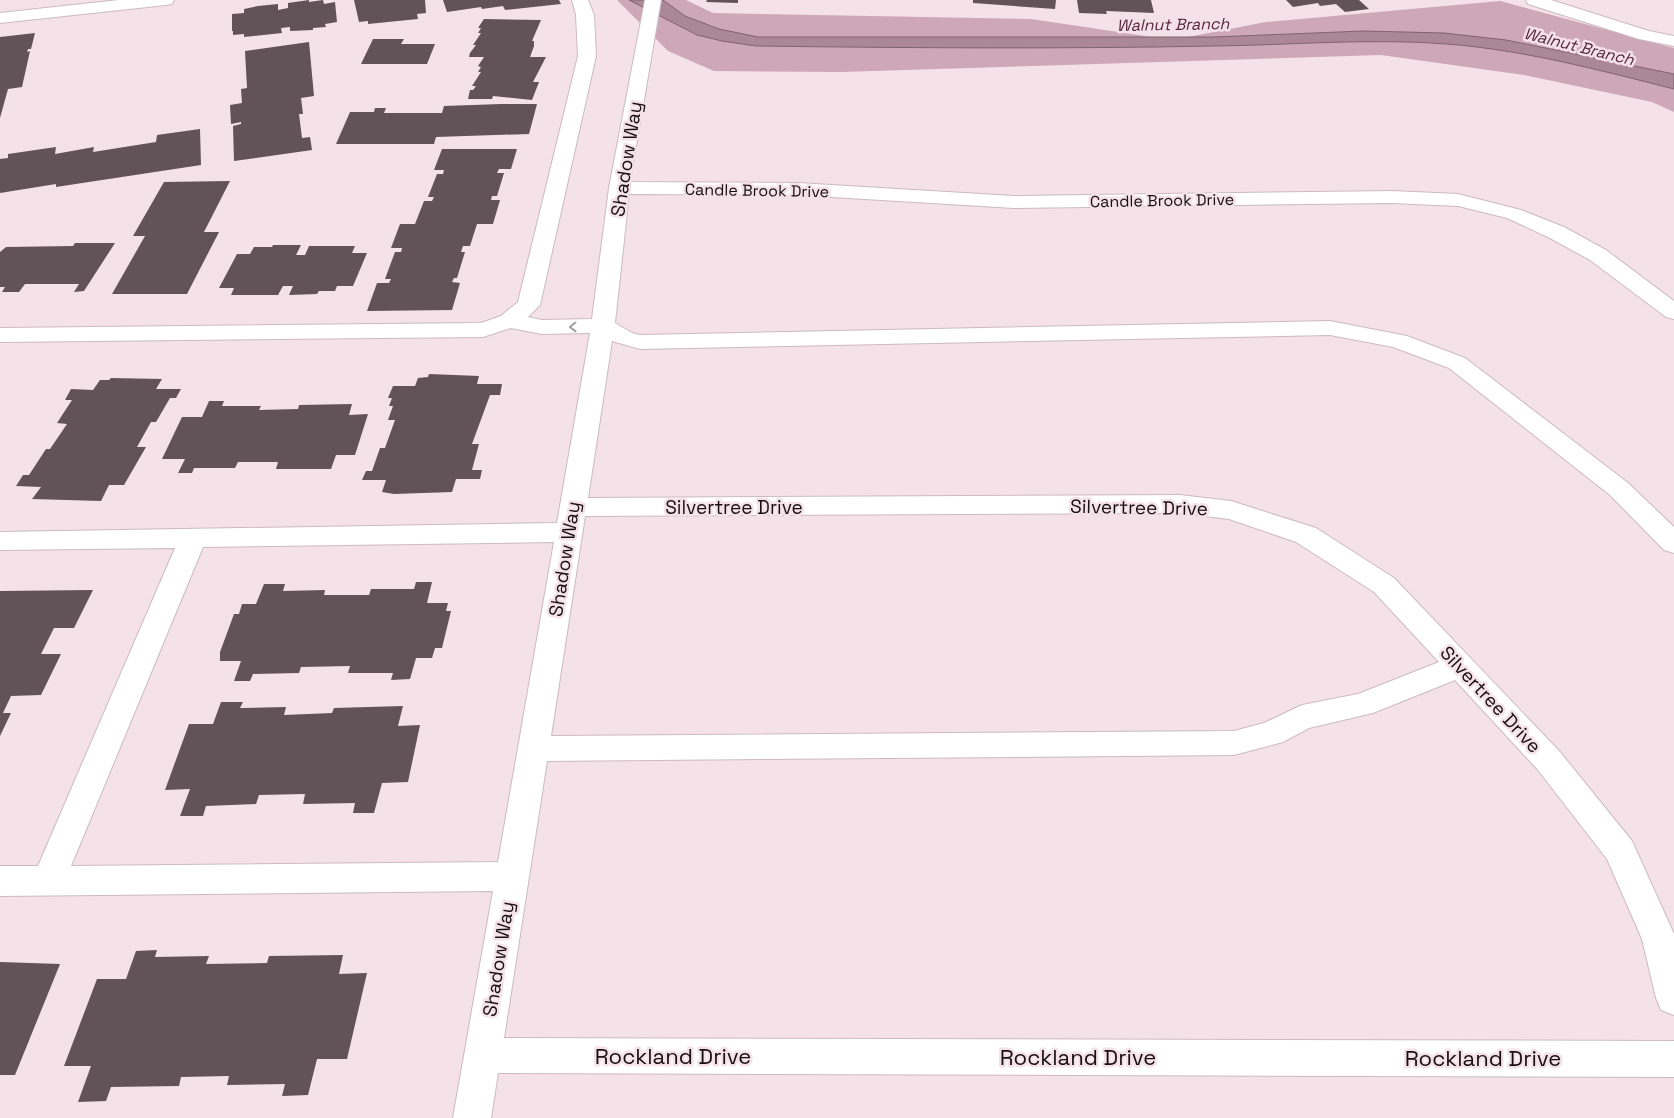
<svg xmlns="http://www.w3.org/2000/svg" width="1674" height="1118" font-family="'Space Grotesk',sans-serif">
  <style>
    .forest { fill: #cea8b6 }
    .water { fill: #ac8896; stroke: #7f646e }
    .building { fill: #625358 }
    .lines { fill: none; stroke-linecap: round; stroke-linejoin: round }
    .minor-casing { stroke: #ccbac1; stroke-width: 2 }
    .minor { fill: #fff; fill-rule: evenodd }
    .oneway { stroke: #a29fa0 }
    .labels { text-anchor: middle; stroke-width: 5; stroke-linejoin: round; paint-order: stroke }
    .far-water-label { font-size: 16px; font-style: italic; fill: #57263c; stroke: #f4e2e8 }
    .far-street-label { font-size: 16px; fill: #161012; stroke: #f4e2e8 }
    .street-label { font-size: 19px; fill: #161012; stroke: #f4e2e8 }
    .near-street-label { font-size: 22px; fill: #161012; stroke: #f4e2e8 }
  </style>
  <rect width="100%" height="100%" fill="#f4e2e8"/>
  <!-- forest -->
  <path class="forest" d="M617,0H686L713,13L1031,19L1172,40L1266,22L1500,1L1674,48V112L1652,102L1524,75L1381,55L841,72L714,71L668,51Z"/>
  <!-- water -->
  <path class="water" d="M629,0H663L685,16L719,29L758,37H1214L1364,31L1444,33L1506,40L1674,74V89C1599,70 1524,50 1447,44C1369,38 1293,45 1215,46C1062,49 909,48 756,46L722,41L697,35Z"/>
  <!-- building -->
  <g class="building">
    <path d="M309,0V2L323,0L324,4L335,2L337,22L325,24L326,27L313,28V30L290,31V27L281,28L282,33L244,37V34L233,35V31H232V14L244,13V9L258,6L278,4V10L288,8V3Z"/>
    <path d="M354,0H425L426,13L417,14L418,19L368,24V21L359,22Z"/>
    <path d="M443,0H559L561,4L505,10L503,6L482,9L481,7L447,12Z"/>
    <path d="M707,0H738V3L706,2Z"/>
    <path d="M973,0H1056L1055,9L973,3Z"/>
    <path d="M1077,0H1151L1154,13L1106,11L1107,14L1079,13Z"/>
    <path d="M1286,0H1359L1369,9L1345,12L1336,4L1320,6L1318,3L1293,7Z"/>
    <path d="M484,19L541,20L532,41H534V46L530,57H546L533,82H539L532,100L493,96L492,99H468L470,90H473L476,86H472L481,72H478L481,67L478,66L484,57H469L470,53L476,45H473L481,33H478L481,28H478Z"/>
    <path d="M35,33L31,49H28L27,52L30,51L22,87L8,89L0,118V37Z"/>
    <path d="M373,39H404L401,44H435L427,64H361Z"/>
    <path d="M309,42L314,96L301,98L303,114H299L302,138L310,137L312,150L234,161L233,126L241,124V122L231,124L230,105L242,103L241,89L247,88L245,51Z"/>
    <path d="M501,104H537L529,134L436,137L434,144H336L350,112H374L375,108H386L384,113H442L444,106Z"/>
    <path d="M200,129L201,165L56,187V184L0,193V159L8,158V154L56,147L55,154L94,147L93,152L156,142L157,135Z"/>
    <path d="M442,149H517L511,169H499L497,173H504L497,196H492L491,200H500L493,224H477L470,246H463L461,252H465L457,278H454L452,282L460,283L452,310L367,311L377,283H389L391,279H385L395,252H401L402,248H391L400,224H415L424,201H432L434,197H428L437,174H443L444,170H434Z"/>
    <path d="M230,181L204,232H219L187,294H112L145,236H133L164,182Z"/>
    <path d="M75,243H115L84,291L74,292L79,284H25L19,292H2L5,287H0V252L6,247L73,246Z"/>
    <path d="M273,245H301L296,255H305L309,246H355L352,253H367L353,286H337L335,291H319L317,294L289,295L293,286H283L278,295H231L234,288H219L237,254H250L254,247H272Z"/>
    <path d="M429,374L479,376L477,384H502L500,395H490L472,444H479L472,470H482L480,479H456L452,492L394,494L382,492L386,480H362L366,471H372L380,448H385L395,420H388L393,406H389L392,398H388L393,386H415L418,378L428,377Z"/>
    <path d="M111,378L162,379L156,389H181L176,398H170L156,422H151L137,447H146L124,485H109L101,501L32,499L41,487L16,486L23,475H29L46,449H50L67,424L57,423L72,400H65L71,389L93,390L100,380H109Z"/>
    <path d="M209,401H224L222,406H261L259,410L298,409L299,405L352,404L349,415L368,414L355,455H336L331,469H276L278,462H238L235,468H194L192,473H178L185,459H162L182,417H202Z"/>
    <path d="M416,582H432L427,603H448L446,611H451L442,648H435L432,658H416L410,679L391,680L393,673H348L350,666L301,667L299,673L253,674L250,681H234L241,661H220V652L234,614H239L242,604H256L264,584H285L283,591L325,590L324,595H369L371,589H414Z"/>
    <path d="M93,590L74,628H54L41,654H61L41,695L11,696L3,713H11L0,736V591Z"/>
    <path d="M221,702H243L240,708L286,707L284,715L332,713L334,708L403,706L398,726L420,725L408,782L382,783L374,813H353L355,803L303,804L305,794L259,795L256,804L206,806L203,816H180L190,789L165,790L189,724H213Z"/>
    <path d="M157,950L155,957L209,956L206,964L267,963L269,956L343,955L339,974L367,973L347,1059H317L308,1095L282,1096L285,1084L227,1085L229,1076L181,1077L179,1086L111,1087L106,1101L78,1102L91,1066H64L97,979H126L136,951Z"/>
    <path d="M0,962L60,964L15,1075H0Z"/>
  </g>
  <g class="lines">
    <!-- minor casing -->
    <g class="minor-casing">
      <g id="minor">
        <path d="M119,0H174L172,4L166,5L0,23V13Z"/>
        <path d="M572,0H588L594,15L596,56L540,305L528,317L542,320L592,319L609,188L645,0H661L630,182L798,183L1014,196L1392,191L1458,194L1521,210L1564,227L1606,250L1674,301V319L1666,317L1590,260L1548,237L1507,218L1458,206L1392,203L1014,208L798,195L629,194L615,323L632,333L640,335L1330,321L1407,336L1465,358L1628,483L1674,527V553L1664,550L1610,495L1449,368L1393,347L1330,335L640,349L612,341L588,498L1180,495L1231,501L1316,528L1394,578L1560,752L1632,841L1674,934V1015L1661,1010L1656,998L1642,939L1607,859L1538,770L1455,680L1373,713L1309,728L1283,742L1234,755L547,761L504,1038L1674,1041V1077L498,1073L491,1118H453L493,891L0,896V866H38L175,548L0,550V532L557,523L590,333L542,334L511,328L483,337L0,342V328L481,323L501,316L518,302L578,56L576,15ZM1180,513L1229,519L1296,542L1374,592L1439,662L1358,694L1302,705L1264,723L1234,731L551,736L585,516ZM554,542L498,862L71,866L203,547Z"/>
        <path d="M1526,0H1551L1649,31L1674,36V46L1639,39L1528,4Z"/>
      </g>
    </g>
    <!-- minor -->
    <use href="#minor" class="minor"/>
  </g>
  <!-- one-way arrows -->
  <defs><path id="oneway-chevron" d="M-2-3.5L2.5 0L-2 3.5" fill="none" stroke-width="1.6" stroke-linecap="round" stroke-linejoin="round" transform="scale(1.25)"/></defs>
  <use class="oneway" href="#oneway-chevron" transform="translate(573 327) rotate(179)"/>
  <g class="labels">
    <!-- far-water labels -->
    <g class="far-water-label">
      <text transform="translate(1173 24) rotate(-1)" y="6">Walnut Branch</text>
      <text transform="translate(1579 46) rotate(14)" y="6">Walnut Branch</text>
    </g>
    <!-- far-street labels -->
    <g class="far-street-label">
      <text transform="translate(757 190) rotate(1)" y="6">Candle Brook Drive</text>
      <text transform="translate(1162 200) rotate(-1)" y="6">Candle Brook Drive</text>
    </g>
    <!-- street labels -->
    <g class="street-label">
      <text transform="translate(626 159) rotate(-81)" y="7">Shadow Way</text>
      <text x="734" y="514">Silvertree Drive</text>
      <text transform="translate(1139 507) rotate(1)" y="7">Silvertree Drive</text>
      <text transform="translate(564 559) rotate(-81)" y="7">Shadow Way</text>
      <text transform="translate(1491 699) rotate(47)" y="7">Silvertree Drive</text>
      <text transform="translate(498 959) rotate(-81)" y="7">Shadow Way</text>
    </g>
    <!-- near-street labels -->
    <g class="near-street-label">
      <text x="673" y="1064">Rockland Drive</text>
      <text x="1078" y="1065">Rockland Drive</text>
      <text x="1483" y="1066">Rockland Drive</text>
    </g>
  </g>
</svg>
